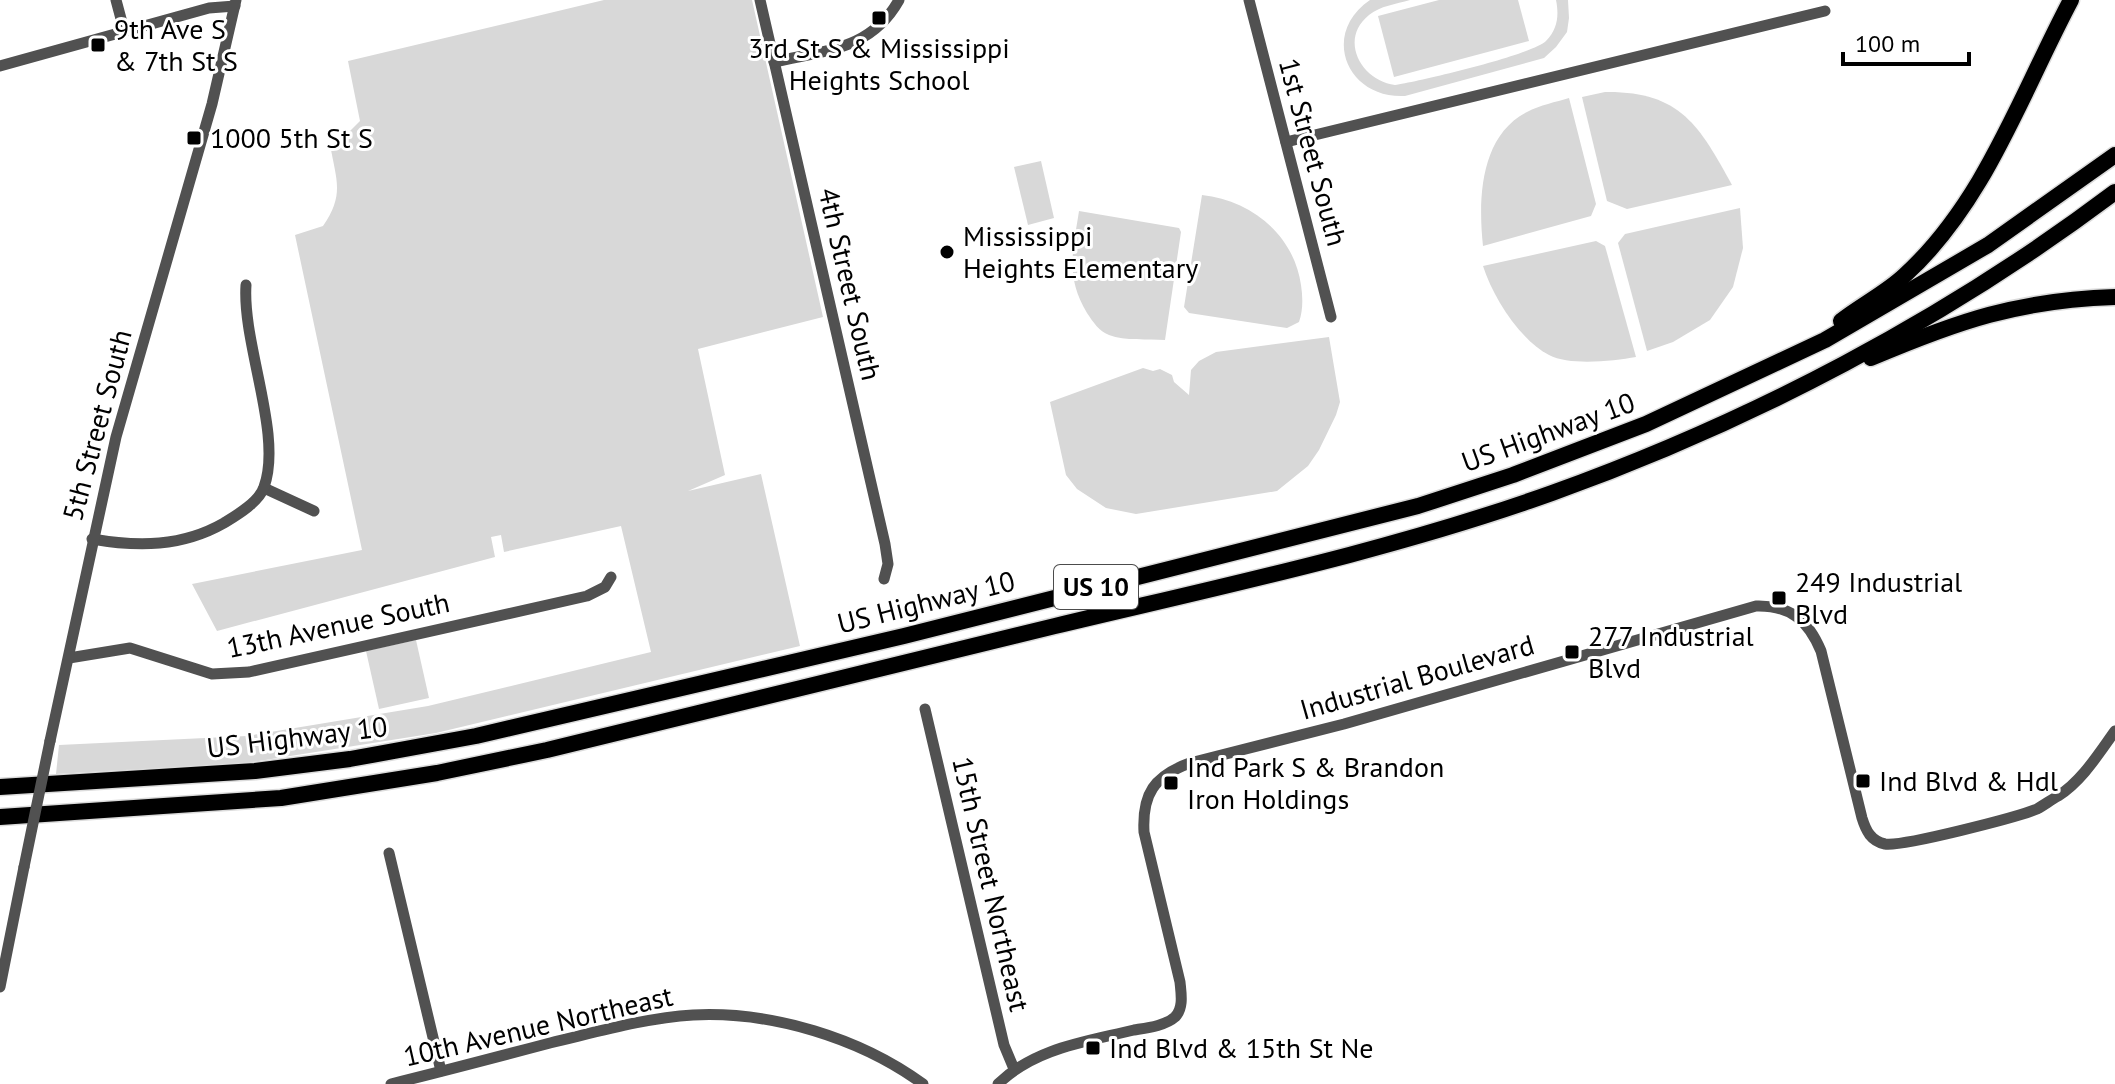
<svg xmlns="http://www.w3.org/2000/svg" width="2115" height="1084" font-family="'PT Sans',sans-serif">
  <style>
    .green { fill: #d8d8d8 }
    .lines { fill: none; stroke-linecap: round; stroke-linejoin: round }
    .highway-casing { stroke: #dbdbdb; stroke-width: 19 }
    .minor { stroke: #515151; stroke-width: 11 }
    .highway { stroke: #000; stroke-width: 16 }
    .minor-bridge { stroke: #515151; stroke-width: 11 }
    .poi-dot { fill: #000; stroke: #fff; stroke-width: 3 }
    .labels { text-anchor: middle; stroke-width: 6; stroke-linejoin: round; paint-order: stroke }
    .shield { fill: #fff; stroke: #4c4c4c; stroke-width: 2 }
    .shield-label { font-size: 26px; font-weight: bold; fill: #000 }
    .poi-label { font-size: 28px; fill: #000; stroke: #fff; text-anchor: start }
    .street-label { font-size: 28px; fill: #000; stroke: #fff }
  </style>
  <rect width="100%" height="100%" fill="#fff"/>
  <!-- green -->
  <g class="green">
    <path d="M604,0H752L823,317L698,349L725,475L688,491L761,474L800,646L436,733L246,763L56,774L59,745L247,736L428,706L651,652L621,526L504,552L501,535L491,537L495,557L217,631L192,584L362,550L295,235L323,226C345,194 336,180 330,144L339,142L360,121L348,61Z"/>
    <path d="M1370,0H1410C1396,4 1380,6 1369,15C1338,40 1362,81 1395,85C1421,81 1531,55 1546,41C1558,29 1559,15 1556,0H1568L1569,18L1567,32L1556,47L1544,58L1405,96C1347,99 1320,34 1370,0Z"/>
    <path d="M1439,0H1518L1529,41L1394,77L1378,16Z"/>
    <path d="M1605,92C1680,91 1699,125 1732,185L1627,209L1607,201L1582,97Z"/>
    <path d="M1569,98L1596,204L1591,216L1483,246C1478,199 1480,136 1527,112C1540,105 1556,102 1569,98Z"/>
    <path d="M1041,161L1054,218L1028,225L1014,167Z"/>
    <path d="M1202,195C1251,200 1294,235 1301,285C1303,298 1303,311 1299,322L1287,328L1189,313L1184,307Z"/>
    <path d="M1740,208L1743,248L1733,287L1710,320L1673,342L1647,351L1618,243L1625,234Z"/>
    <path d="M1079,211L1179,228L1181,232L1165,340C1148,339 1125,341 1109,335C1099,331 1093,322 1087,313C1065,276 1073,251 1079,211Z"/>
    <path d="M1596,241L1605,246L1636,357C1613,361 1570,366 1549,355C1519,339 1493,297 1483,266Z"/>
    <path d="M1329,337L1340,402L1336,415L1319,450L1308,466L1277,491L1136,514L1106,508L1077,489L1066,475L1050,402L1143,368L1153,371L1160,369L1172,375L1174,382L1189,395L1191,370L1199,361L1216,352Z"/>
    <path d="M416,640L429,698L379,709L366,651Z"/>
  </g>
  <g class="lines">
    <!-- highway casing -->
    <g class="highway-casing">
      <g id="highway">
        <path d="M1841,321C1861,305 1886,293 1905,275C1985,202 2021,94 2071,0"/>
        <path d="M1871,358C1958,321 2019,300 2115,297"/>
        <path d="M0,787L255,771L350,759L476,736L904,636L1418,506L1513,475L1646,424L1825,340L1988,245L2115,155"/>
        <path d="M0,817L281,798L437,773L547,750C716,709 886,667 1055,626C1222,586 1390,551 1552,493C1752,421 1945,320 2115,192"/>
      </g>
    </g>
    <!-- minor -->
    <g class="minor">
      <path d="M116,0L124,30"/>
      <path d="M760,0L885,544L888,564L884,579"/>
      <path d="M1249,0L1331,317"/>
      <path d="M774,62C826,50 871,50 899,0"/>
      <path d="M0,66L209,8L235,6"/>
      <path d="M1286,142L1825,11"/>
      <path d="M264,488L314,511"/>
      <path d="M92,539C138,547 182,547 224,523C237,515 259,502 264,487C283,435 242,344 246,285"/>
      <path d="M69,658L130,648L212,674L249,672L587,596L605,587L611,577"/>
      <path d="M925,709L1004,1045L1014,1069"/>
      <path d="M50,741L116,437L212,104L236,0"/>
      <path d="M389,853L441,1071"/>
      <path d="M0,987L24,867"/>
      <path d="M391,1084C444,1071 497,1057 550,1043C597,1032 645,1018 693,1015C772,1011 860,1038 923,1084"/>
      <path d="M998,1084C1035,1048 1085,1042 1134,1030C1146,1028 1165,1026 1175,1017C1184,1008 1181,993 1180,982L1144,832C1142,794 1154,776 1190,763L1344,724L1756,606C1790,605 1808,620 1821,651L1862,818C1866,831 1871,841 1885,844C1902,847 2018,817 2037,809C2044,805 2051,800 2058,796C2082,781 2099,753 2115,731"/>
    </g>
    <!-- highway -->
    <use href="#highway" class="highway"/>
    <!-- minor-bridge -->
    <path class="minor-bridge" d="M24,867L50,741"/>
  </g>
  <!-- markers -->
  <g class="poi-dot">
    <rect x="871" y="10" width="16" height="16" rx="4"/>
    <rect x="90" y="37" width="16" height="16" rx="4"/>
    <rect x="186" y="130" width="16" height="16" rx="4"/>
    <circle cx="947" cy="252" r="8"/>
    <rect x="1771" y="590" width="16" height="16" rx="4"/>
    <rect x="1564" y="644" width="16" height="16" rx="4"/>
    <rect x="1855" y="773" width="16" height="16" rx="4"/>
    <rect x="1163" y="775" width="16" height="16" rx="4"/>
    <rect x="1085" y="1040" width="16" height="16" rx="4"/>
  </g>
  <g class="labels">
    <!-- shield labels -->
    <rect class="shield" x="1054" y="565" width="84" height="44" rx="6"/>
    <g class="shield-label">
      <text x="1096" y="596">US 10</text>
    </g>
    <!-- poi labels -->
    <g class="poi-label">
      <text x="114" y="39">9th Ave S<tspan x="114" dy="32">&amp; 7th St S</tspan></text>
      <text x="879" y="58" text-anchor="middle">3rd St S &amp; Mississippi<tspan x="879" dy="32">Heights School</tspan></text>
      <text x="210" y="148">1000 5th St S</text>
      <text x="963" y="246">Mississippi<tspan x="963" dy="32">Heights Elementary</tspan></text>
      <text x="1795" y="592">249 Industrial<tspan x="1795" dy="32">Blvd</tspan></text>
      <text x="1588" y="646">277 Industrial<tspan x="1588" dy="32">Blvd</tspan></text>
      <text x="1187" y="777">Ind Park S &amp; Brandon<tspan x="1187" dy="32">Iron Holdings</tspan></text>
      <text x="1879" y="791">Ind Blvd &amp; Hdl</text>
      <text x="1109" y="1058">Ind Blvd &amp; 15th St Ne</text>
    </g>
    <!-- street labels -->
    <g class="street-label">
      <text transform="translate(1313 152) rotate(75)" y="10">1st Street South</text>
      <text transform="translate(850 284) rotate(77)" y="10">4th Street South</text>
      <text transform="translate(97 425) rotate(-75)" y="10">5th Street South</text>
      <text transform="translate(1548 432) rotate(-20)" y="10">US Highway 10</text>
      <text transform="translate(926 602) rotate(-14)" y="10">US Highway 10</text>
      <text transform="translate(338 625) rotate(-12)" y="10">13th Avenue South</text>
      <text transform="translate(1417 677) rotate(-16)" y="10">Industrial Boulevard</text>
      <text transform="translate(297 737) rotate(-7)" y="10">US Highway 10</text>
      <text transform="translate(991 884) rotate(77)" y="10">15th Street Northeast</text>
      <text transform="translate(538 1026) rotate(-13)" y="10">10th Avenue Northeast</text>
    </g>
  </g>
  <!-- scale -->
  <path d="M1843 52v12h126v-12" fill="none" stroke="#000000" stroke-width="4"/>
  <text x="1855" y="52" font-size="24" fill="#000000" stroke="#ffffff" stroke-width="6" paint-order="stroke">100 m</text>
</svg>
